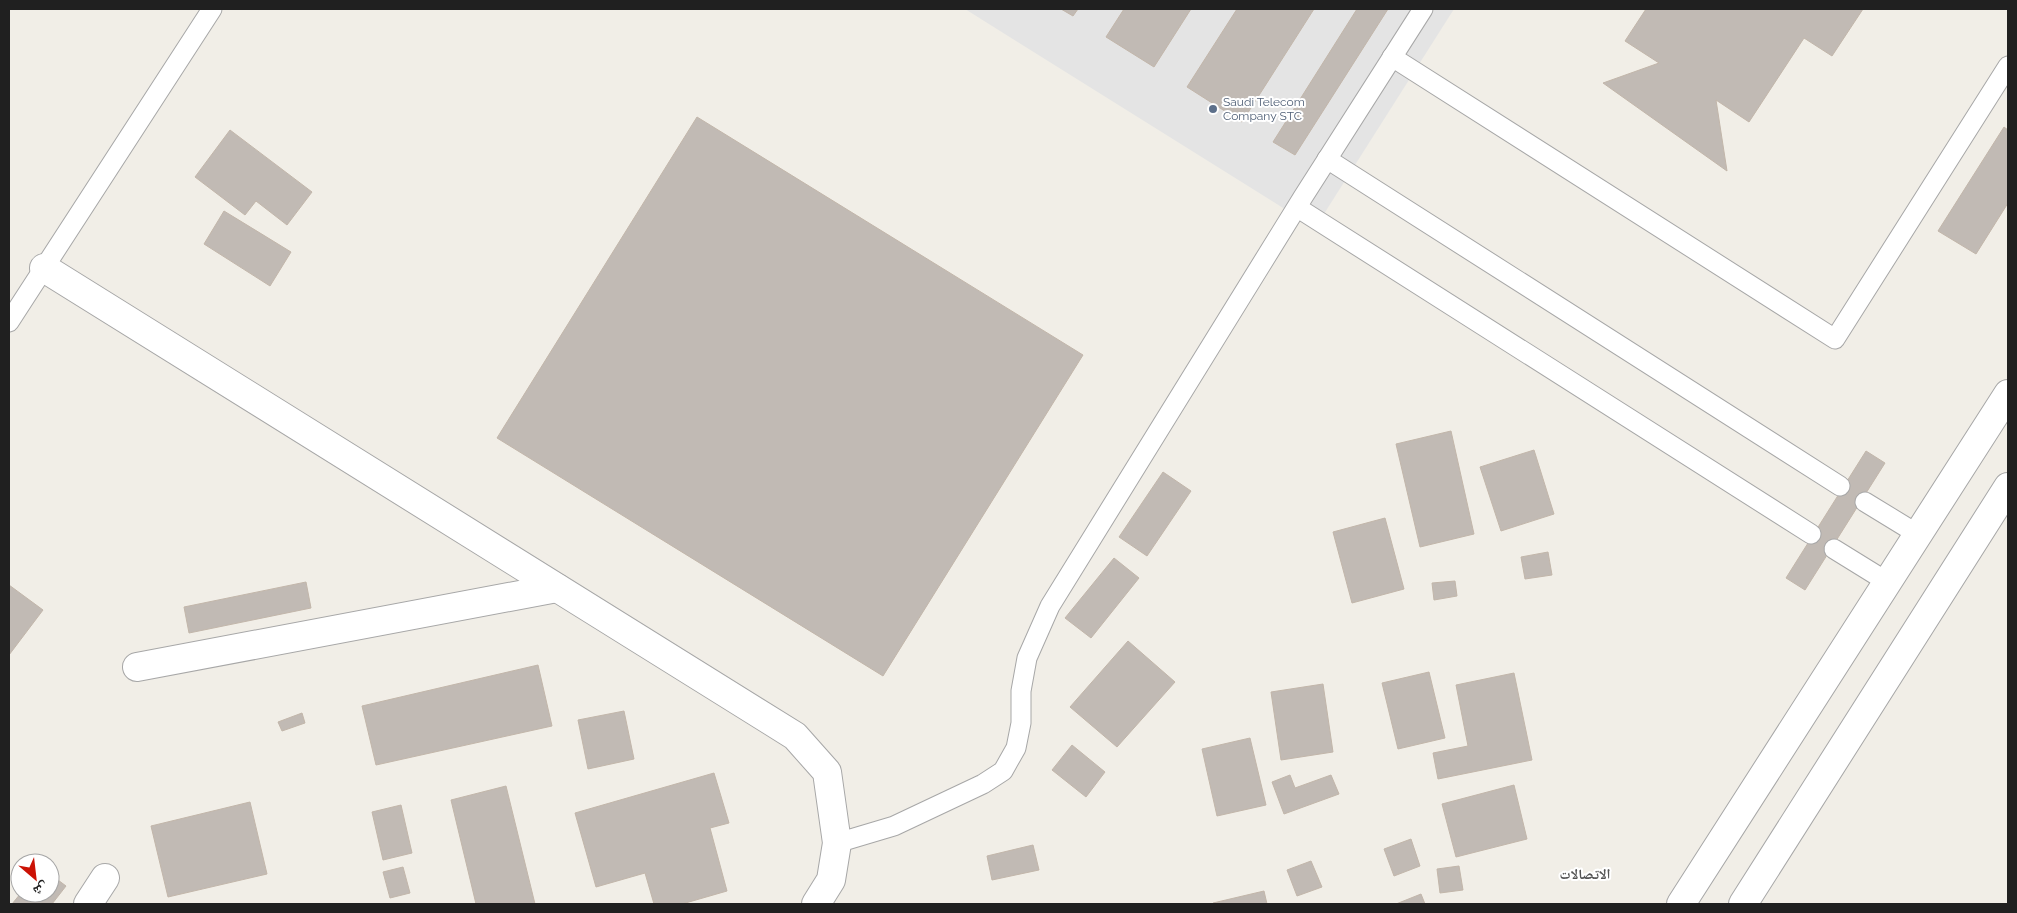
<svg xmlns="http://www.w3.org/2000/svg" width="2017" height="913" font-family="Raleway,'Noto Naskh Arabic',sans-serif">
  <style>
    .parking { fill: #e4e4e4 }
    .building { fill: #c1bab4; stroke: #c2b6aa }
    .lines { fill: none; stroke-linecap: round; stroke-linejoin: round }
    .service-casing { stroke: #a7a7a7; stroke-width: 21 }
    .minor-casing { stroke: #a7a7a7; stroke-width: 30 }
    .tertiary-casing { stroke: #a7a7a7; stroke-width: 30 }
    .service { stroke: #fff; stroke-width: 19 }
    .minor { stroke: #fff; stroke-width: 28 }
    .tertiary { stroke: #fff; stroke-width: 28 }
    .service-dot { fill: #5c6f8a; stroke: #fff; stroke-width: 2 }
    .labels { text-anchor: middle; stroke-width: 4; stroke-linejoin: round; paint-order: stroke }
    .service-label { font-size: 12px; fill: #4e5e75; stroke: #fff; text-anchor: start }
    .neighbourhood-label { font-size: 14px; font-weight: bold; fill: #535353; stroke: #fff }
  </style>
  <rect width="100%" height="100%" fill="#f1eee7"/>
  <!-- parking -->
  <path class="parking" d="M965,9H1454L1315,228Z"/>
  <!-- building -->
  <g class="building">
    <path d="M1061,9H1078L1073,16Z"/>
    <path d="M1124,9H1191L1154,67L1106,37Z"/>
    <path d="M1237,9H1314L1242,122L1187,87Z"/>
    <path d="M1357,9H1388L1295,155L1273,142Z"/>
    <path d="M1646,9H1863L1832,56L1804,38L1749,122L1716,100L1727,171L1603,83L1659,63L1625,41Z"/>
    <path d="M697,117L1083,355L883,676L497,438Z"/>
    <path d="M2004,127L2008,130V203L1976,254L1938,231Z"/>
    <path d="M230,130L312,192L287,225L256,201L245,215L195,177Z"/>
    <path d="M224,211L291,252L270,286L204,244Z"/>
    <path d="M1451,431L1474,534L1420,547L1396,444Z"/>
    <path d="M1534,450L1554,514L1501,531L1480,467Z"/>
    <path d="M1866,451L1885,463L1805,590L1786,578Z"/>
    <path d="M1163,472L1191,491L1147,556L1119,537Z"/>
    <path d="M1385,518L1404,589L1352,603L1333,532Z"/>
    <path d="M1548,552L1552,575L1525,579L1521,557Z"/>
    <path d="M1114,558L1139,578L1091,638L1065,618Z"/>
    <path d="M1455,581L1457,596L1434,600L1432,583Z"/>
    <path d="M306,582L311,608L189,633L184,607Z"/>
    <path d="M9,585L43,610L9,655Z"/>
    <path d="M1128,641L1175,682L1117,747L1070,707Z"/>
    <path d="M538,665L552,726L376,765L362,706Z"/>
    <path d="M1429,672L1445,738L1398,749L1382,683Z"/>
    <path d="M1514,673L1532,760L1438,779L1433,753L1468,746L1456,685Z"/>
    <path d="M1323,684L1333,752L1281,760L1271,692Z"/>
    <path d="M624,711L634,759L588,769L578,720Z"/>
    <path d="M302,713L305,723L282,731L278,722Z"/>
    <path d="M1250,738L1266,805L1217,816L1202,749Z"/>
    <path d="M1072,745L1105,772L1086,797L1052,770Z"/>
    <path d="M714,773L729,823L710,828L727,891L682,904H654L645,873L596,887L575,813Z"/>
    <path d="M1290,775L1295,788L1331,775L1339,794L1284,814L1272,782Z"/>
    <path d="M1514,785L1527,839L1456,857L1442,804Z"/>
    <path d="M506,786L535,904H476L451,800Z"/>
    <path d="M250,802L267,874L168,897L151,826Z"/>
    <path d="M401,805L412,853L383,860L372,812Z"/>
    <path d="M1411,839L1420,866L1394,876L1384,849Z"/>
    <path d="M1033,845L1039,870L992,880L987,856Z"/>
    <path d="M1311,861L1322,887L1297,896L1287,870Z"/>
    <path d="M1459,866L1463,890L1440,893L1437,869Z"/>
    <path d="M403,867L410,893L390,898L383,872Z"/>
    <path d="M50,874L66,886L52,904H12L21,893H50Z"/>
    <path d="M1264,891L1267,904H1213V903Z"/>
    <path d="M1421,894L1425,904H1396Z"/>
  </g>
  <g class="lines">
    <!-- service casing -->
    <g class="service-casing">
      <g id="service">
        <path d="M1392,57L1835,339L2008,66"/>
        <path d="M1327,159L1840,486"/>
        <path d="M1298,208L1811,534"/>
        <path d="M9,322L212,9"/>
        <path d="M1865,502L1919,535"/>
        <path d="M1834,549L1889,583"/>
        <path d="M837,843L894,826L983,784L1003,771L1016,748L1021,723V691L1027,658L1050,606L1303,197L1423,9"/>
      </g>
    </g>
    <!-- minor casing -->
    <g class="minor-casing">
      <g id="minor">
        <path d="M44,268L795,736L827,772L837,843L831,880L816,904"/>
        <path d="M137,667L557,588"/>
        <path d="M88,904L105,878"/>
      </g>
    </g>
    <!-- tertiary casing -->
    <g class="tertiary-casing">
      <g id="tertiary">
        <path d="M1681,904L2008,394"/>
        <path d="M1743,904L2008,487"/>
      </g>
    </g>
    <!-- service -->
    <use href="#service" class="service"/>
    <!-- minor -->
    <use href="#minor" class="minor"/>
    <!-- tertiary -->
    <use href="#tertiary" class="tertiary"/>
  </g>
  <!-- markers -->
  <circle class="service-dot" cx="1213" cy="109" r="5"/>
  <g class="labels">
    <!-- service labels -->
    <g class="service-label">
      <text x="1223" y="106">Saudi Telecom<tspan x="1223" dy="14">Company STC</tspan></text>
    </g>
    <!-- neighbourhood labels -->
    <g class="neighbourhood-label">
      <text x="1585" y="879">الاتصالات</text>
    </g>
  </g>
  <!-- border -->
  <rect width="2017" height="913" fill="none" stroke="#202020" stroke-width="20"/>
  <!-- north arrow -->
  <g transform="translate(35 878) rotate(152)"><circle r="24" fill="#ffffff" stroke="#a6a6a6"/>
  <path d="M0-4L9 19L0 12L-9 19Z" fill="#cb1205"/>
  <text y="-8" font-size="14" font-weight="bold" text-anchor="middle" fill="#202020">ش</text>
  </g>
</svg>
